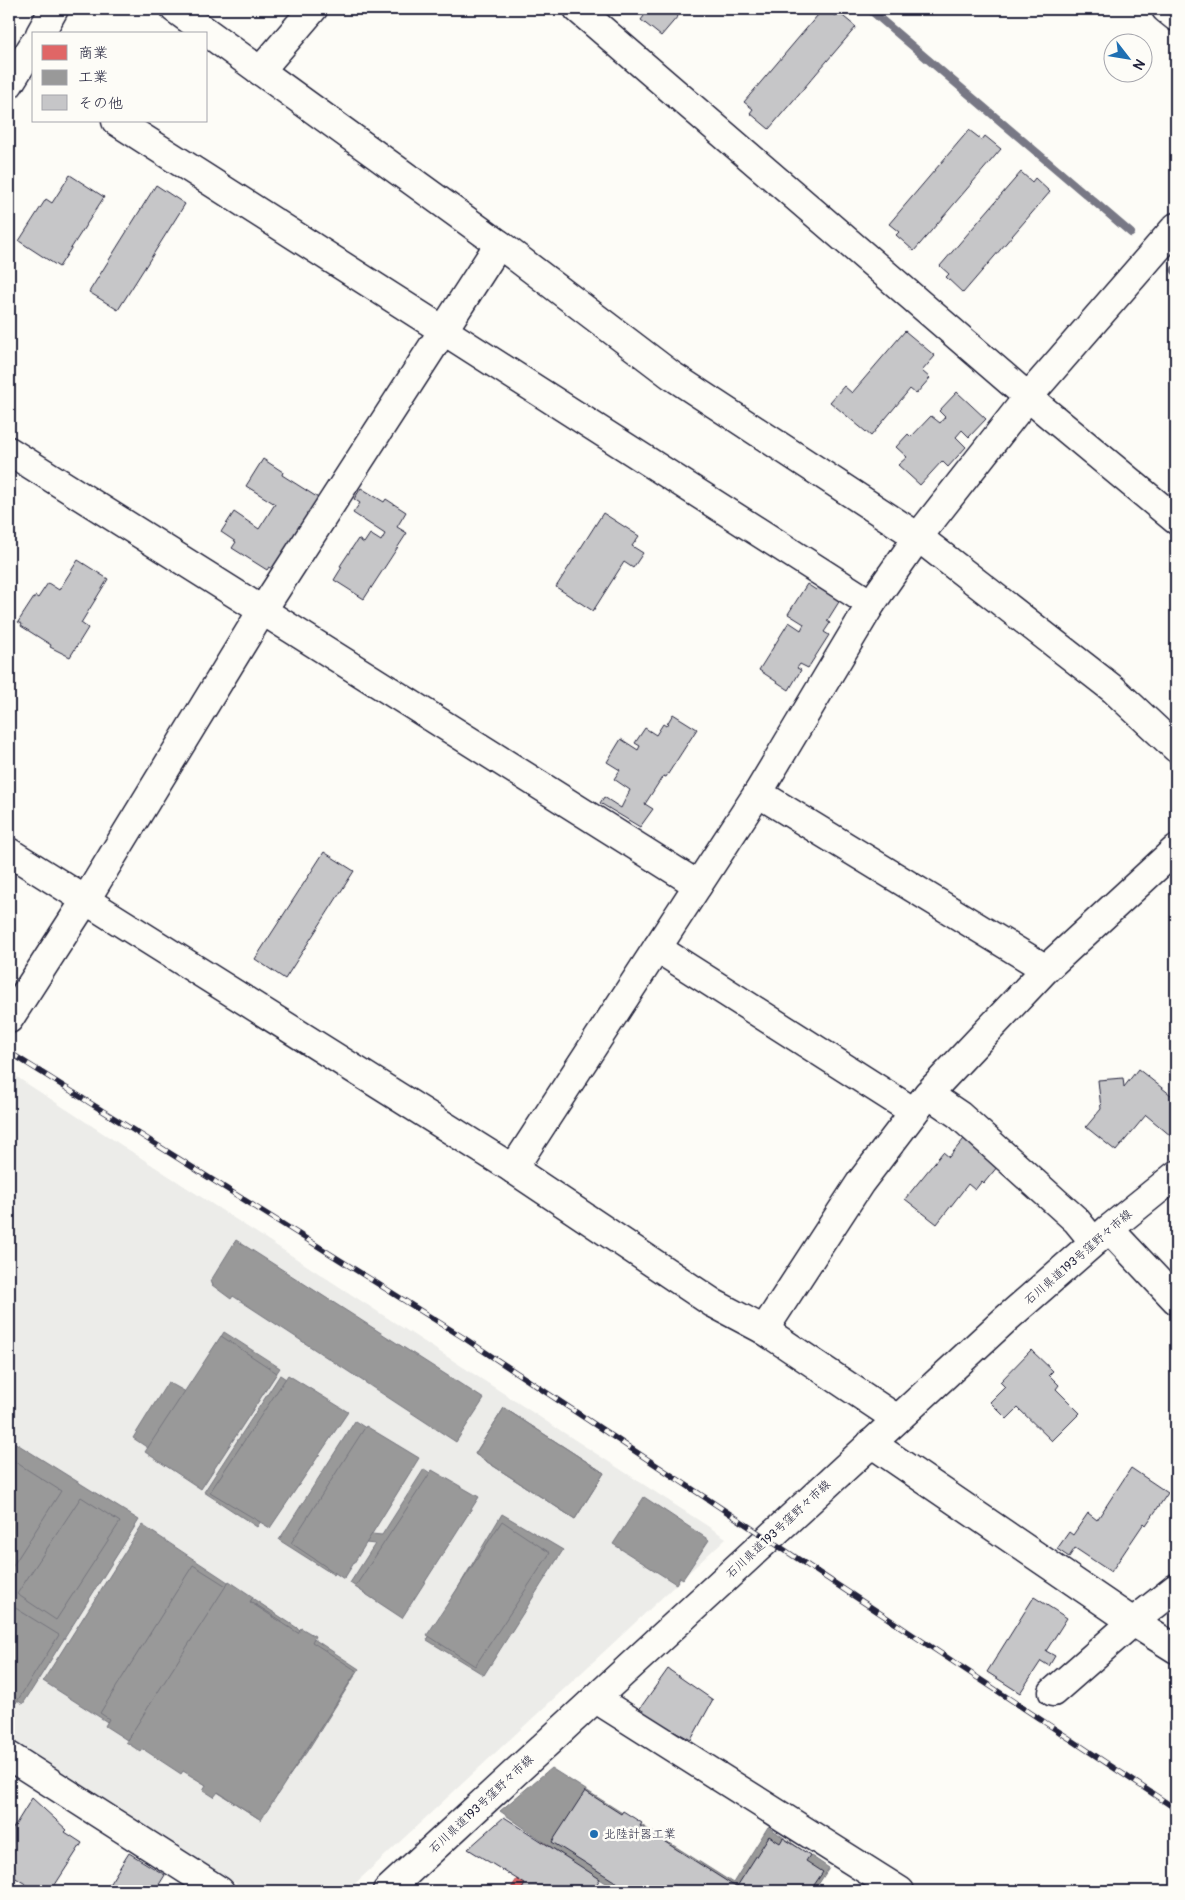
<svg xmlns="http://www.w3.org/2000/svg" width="1185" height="1900" font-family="Pangolin,'Klee One',sans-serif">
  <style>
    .built { fill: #ecece9 }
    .shops { fill: #e06666; stroke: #a75259 }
    .industry { fill: #999; stroke: #75757d }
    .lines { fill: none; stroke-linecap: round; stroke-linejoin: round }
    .stream { stroke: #787885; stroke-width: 8 }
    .building { fill: #c6c6c8; stroke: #22223b }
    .minor-casing { stroke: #22223b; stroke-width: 31 }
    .major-casing { stroke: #22223b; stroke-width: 31 }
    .minor { stroke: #fdfcf7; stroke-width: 28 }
    .major { stroke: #fdfcf7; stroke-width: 28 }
    .rail-casing { stroke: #22223b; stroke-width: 5.5 }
    .rail { stroke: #fdfcf7; stroke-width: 4; stroke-dasharray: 11; stroke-linecap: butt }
    .poi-dot { fill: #1f6fb2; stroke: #fdfcf7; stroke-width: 2 }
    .labels { text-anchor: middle; stroke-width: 5; stroke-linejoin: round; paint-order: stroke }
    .street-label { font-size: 12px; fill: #22223b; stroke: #fdfcf7 }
    .poi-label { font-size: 12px; fill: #22223b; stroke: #fdfcf7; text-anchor: start }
  </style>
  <rect width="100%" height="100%" fill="#fdfcf7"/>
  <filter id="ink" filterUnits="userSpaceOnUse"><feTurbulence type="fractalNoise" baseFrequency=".02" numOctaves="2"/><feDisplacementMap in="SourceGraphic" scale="10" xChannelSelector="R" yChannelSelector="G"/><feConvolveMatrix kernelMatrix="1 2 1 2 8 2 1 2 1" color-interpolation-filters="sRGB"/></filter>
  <g filter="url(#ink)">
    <!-- built -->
    <path class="built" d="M9,1072L726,1538L347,1891H248L9,1740Z"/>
    <!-- shops -->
    <path class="shops" d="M542,1841L577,1865L562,1891H509Z"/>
    <!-- industry -->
    <g class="industry">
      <path d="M236,1240L484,1399L456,1442L233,1296L231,1299L212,1285L213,1284L210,1282Z"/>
      <path d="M224,1332L280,1368L202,1484L133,1438L168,1382L186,1392Z"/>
      <path d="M221,1336L277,1373L201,1489L145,1452Z"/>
      <path d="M280,1375L333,1410L257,1527L204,1492Z"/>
      <path d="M288,1375L348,1412L270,1528L210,1492Z"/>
      <path d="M504,1408L604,1473L575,1519L475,1454Z"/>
      <path d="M504,1408L604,1473L575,1519L475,1454Z"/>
      <path d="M355,1421L410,1457L361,1533L382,1535L424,1469L464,1495L391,1610L350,1583L375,1544L356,1542L334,1575L279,1540Z"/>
      <path d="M366,1426L419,1458L344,1579L291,1543Z"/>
      <path d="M9,1439L139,1520L23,1704L9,1695Z"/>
      <path d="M9,1458L61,1491L9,1572Z"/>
      <path d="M432,1470L479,1497L402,1618L355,1587Z"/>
      <path d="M81,1497L120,1522L56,1620L17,1594Z"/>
      <path d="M644,1497L709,1540L683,1579L680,1577L676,1584L613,1544Z"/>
      <path d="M502,1514L563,1550L484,1675L427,1640Z"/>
      <path d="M502,1521L550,1553L475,1666L427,1635Z"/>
      <path d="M142,1525L359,1669L306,1753L258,1818L43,1681Z"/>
      <path d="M193,1565L282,1621L188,1770L131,1734L127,1740L105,1726L109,1719L100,1713Z"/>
      <path d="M229,1581L253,1597L250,1602L298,1633L301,1628L315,1636L312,1642L357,1671L261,1820L218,1792L214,1797L203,1790L206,1785L183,1771L181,1774L143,1749L141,1752L126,1742Z"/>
      <path d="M9,1604L59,1635L16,1703L9,1698Z"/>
      <path d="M551,1768L733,1883L768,1827L829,1868L814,1891H619L577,1865L500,1811Z"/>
    </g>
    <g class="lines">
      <!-- stream -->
      <g class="stream">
        <path d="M869,9L1131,233"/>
        <path d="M1174,270L1176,272"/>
      </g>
    </g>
    <!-- building -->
    <g class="building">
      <path d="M636,9H684L661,36L641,20L644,16Z"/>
      <path d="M823,9H827L835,16L838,12L856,27L769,129L750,113L753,109L744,102Z"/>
      <path d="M969,130L982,140L985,136L1001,149L914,251L896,235L899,232L889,224Z"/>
      <path d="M1021,172L1032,182L1035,178L1050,192L963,293L946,277L949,274L940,266Z"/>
      <path d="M70,175L104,197L59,267L19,241L46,199L52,203Z"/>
      <path d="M156,185L185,204L118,310L89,292Z"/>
      <path d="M905,331L935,356L922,371L930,378L916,394L910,389L871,436L830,402L844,386L852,393Z"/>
      <path d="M957,392L986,419L969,437L962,430L956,437L966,447L948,467L942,461L920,485L898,465L907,457L896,447L908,434L911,437L931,416L940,423L945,417L939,411Z"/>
      <path d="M263,459L283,472L282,475L320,499L274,570L269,567L267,570L232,548L236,542L221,532L234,512L259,529L275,504L246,486Z"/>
      <path d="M361,488L384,502L386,499L406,512L397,527L407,533L364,599L334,580L342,567L340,566L358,539L364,543L370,534L381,541L385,534L353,513L360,503L354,499Z"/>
      <path d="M603,513L639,536L632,546L643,553L633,568L624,562L593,611L556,587Z"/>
      <path d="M78,560L108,579L81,623L88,628L70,657L50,647L51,645L21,626L22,624L18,622L35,596L38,598L48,583L59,590Z"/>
      <path d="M807,584L816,590L821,584L842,597L827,621L830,623L824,632L829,635L808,668L800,664L797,668L801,670L789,690L759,670L789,622L801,630L804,624L788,614Z"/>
      <path d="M673,714L697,729L666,777L663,776L645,804L653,809L640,827L600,803L604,797L621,808L630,790L614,779L620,770L607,762L621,739L638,750L640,746L635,743L645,728L656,735L663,724L666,726Z"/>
      <path d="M324,852L354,871L285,979L255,959Z"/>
      <path d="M1138,1069L1176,1099V1130L1171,1136L1146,1115L1116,1151L1086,1127L1101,1109L1098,1080L1123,1078L1124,1087Z"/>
      <path d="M964,1139L998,1166L984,1183L982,1181L975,1190L968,1184L937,1224L905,1199L943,1152L949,1157Z"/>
      <path d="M1031,1350L1053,1371L1049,1375L1059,1385L1056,1389L1080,1413L1052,1441L1018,1408L1007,1419L990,1402L1005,1387L1000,1382Z"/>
      <path d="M1131,1468L1168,1493L1146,1525L1144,1523L1111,1572L1075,1548L1069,1557L1057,1549L1069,1532L1073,1535L1088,1513L1097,1520Z"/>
      <path d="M1034,1597L1067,1618L1046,1651L1055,1656L1049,1666L1041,1661L1020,1693L987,1672Z"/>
      <path d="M668,1669L713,1700L691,1740L638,1711Z"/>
      <path d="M585,1791L621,1814L623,1811L642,1823L640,1826L742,1891H630L552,1842Z"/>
      <path d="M32,1798L67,1830L65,1832L82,1843L51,1891H37L9,1874V1835Z"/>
      <path d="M504,1817L600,1879L592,1891H521L525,1884L468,1849Z"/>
      <path d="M769,1836L780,1843L783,1838L810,1855L806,1861L823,1872L810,1891H742L736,1888Z"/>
      <path d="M129,1853L165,1875L155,1891H105Z"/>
    </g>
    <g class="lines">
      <!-- minor casing -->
      <g class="minor-casing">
        <g id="minor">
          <path d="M175,9L499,244L671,375L918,537L1113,689L1176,748"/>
          <path d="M578,9L1028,397L1176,520"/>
          <path d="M1166,9L1176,17"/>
          <path d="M40,34L54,9"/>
          <path d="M260,71L313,9"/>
          <path d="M9,84L34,44"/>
          <path d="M116,121L871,604"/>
          <path d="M9,451L698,885"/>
          <path d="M758,793L1046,969"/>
          <path d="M9,852L513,1169L713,1303L764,1330L897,1419"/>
          <path d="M657,948L914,1112"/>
          <path d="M9,1019L85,901L262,611L499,244"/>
          <path d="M928,1094L1046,969L1176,849"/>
          <path d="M513,1169L758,793L871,604L918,537L1028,397L1176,227"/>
          <path d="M1109,1229L1176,1300"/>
          <path d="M764,1330L860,1183L928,1094L959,1115L1076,1220L1094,1242"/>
          <path d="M871,1443L1133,1622L1176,1649"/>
          <path d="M1053,1692L1133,1622L1176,1588"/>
          <path d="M596,1699L900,1891"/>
          <path d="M9,1756L220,1891"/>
        </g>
      </g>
      <!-- major casing -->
      <g class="major-casing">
        <path id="major" d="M387,1891L1006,1319L1109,1229L1176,1175"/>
      </g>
      <!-- minor -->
      <use href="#minor" class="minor"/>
      <!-- major -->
      <use href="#major" class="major"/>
      <!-- rail casing -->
      <g class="rail-casing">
        <path id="rail" d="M9,1052L464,1338L1176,1809"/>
      </g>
      <!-- rail -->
      <use href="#rail" class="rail"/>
    </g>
  </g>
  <!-- markers -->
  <circle class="poi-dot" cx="594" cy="1834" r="5"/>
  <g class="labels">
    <!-- street labels -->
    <g class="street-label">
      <text transform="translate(1078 1257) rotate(-41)" y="4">石川県道193号窪野々市線</text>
      <text transform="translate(778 1529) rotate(-43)" y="4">石川県道193号窪野々市線</text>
      <text transform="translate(481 1804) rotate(-43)" y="4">石川県道193号窪野々市線</text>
    </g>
    <!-- poi labels -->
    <g class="poi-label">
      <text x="604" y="1838">北陸計器工業</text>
    </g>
  </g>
  <!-- margin -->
  <rect width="1185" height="1900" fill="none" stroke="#fdfcf7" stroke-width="30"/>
  <rect x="15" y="15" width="1155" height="1870" fill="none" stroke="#22223b" stroke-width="2" filter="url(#ink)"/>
  <!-- legend -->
  <rect x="32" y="32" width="175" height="90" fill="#fdfcf7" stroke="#a5a5ac"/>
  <rect x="42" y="45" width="25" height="15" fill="#e06666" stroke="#a5a5ac"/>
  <text x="78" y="58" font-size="15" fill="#22223b">商業</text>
  <rect x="42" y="70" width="25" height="15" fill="#999999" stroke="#a5a5ac"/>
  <text x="78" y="82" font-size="15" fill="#22223b">工業</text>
  <rect x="42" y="95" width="25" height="15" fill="#c6c6c8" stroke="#a5a5ac"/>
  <text x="78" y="108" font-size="15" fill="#22223b">その他</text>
  <!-- north arrow -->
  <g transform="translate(1128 58) rotate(121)"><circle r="24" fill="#fdfcf7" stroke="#a5a5ac"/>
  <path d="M0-4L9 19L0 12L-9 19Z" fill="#1f6fb2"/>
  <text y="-8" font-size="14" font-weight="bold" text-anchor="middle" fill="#22223b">N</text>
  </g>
</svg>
